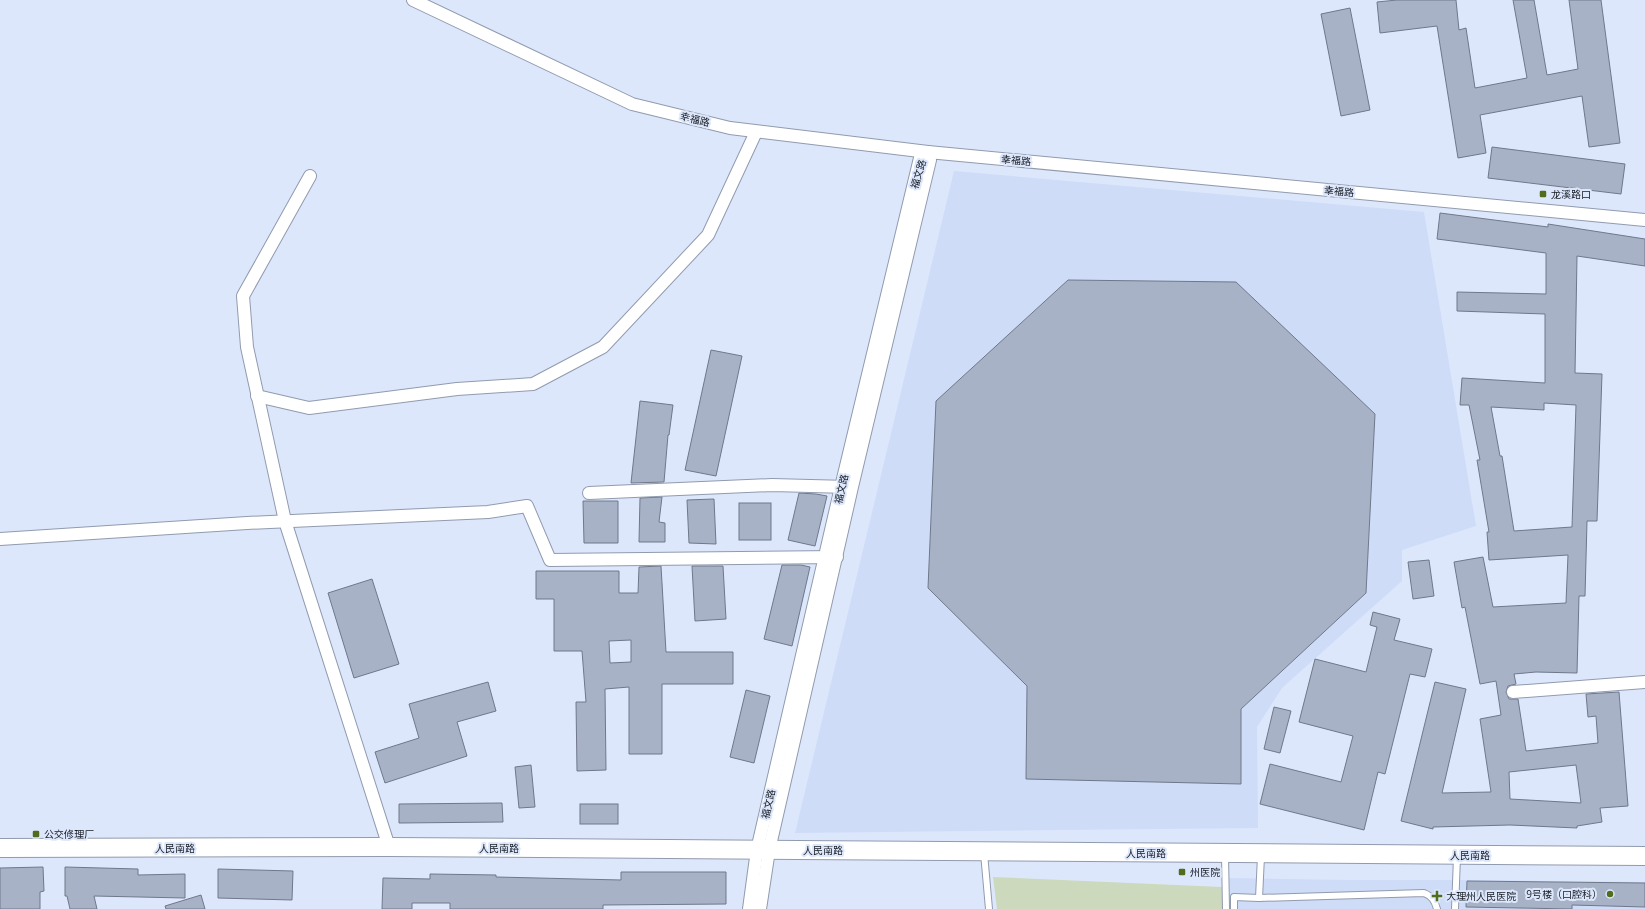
<svg xmlns="http://www.w3.org/2000/svg" width="1645" height="909" font-family="'Open Sans','Noto Sans SC',sans-serif">
  <style>
    .built { fill: #cedcf8 }
    .green { fill: #cdd9bd }
    .building { fill: #a8b2c6; stroke: #6f788b; fill-rule: evenodd }
    .lines { fill: none; stroke-linecap: round; stroke-linejoin: round }
    .lane-casing { stroke: #919bae; stroke-width: 8 }
    .street-casing { stroke: #919bae; stroke-width: 14 }
    .primary-casing { stroke: #919bae; stroke-width: 20 }
    .lane { stroke: #fff; stroke-width: 6 }
    .street { stroke: #fff; stroke-width: 12 }
    .primary { stroke: #fff; stroke-width: 18 }
    .poi-dot { fill: #526c1e; stroke: #dce7fc; stroke-width: 1.5 }
    .labels { text-anchor: middle; stroke-width: 4; stroke-linejoin: round; paint-order: stroke }
    .street-label { font-size: 10px; fill: #171b22; stroke: #dce7fc }
    .poi-label { font-size: 10px; fill: #171b22; stroke: #dce7fc; text-anchor: start }
  </style>
  <rect width="100%" height="100%" fill="#dce7fc"/>
  <!-- built -->
  <g class="built">
    <path d="M954,171L1424,212L1476,526L1402,550V581L1282,688L1257,727L1258,828L795,833Z"/>
    <path d="M1229,878L1348,880H1456L1645,882V909H1229Z"/>
  </g>
  <!-- green -->
  <path class="green" d="M993,877L1222,887V909H997Z"/>
  <!-- building -->
  <g class="building">
    <path d="M1397,0H1456L1459,30L1466,28L1475,88L1527,78L1513,0H1534L1547,75L1578,69L1569,0H1601L1620,143L1589,147L1582,96L1480,115L1486,153L1458,158L1437,26L1380,33L1377,2Z"/>
    <path d="M1350,8L1370,110L1341,116L1321,14Z"/>
    <path d="M1492,147L1625,164L1621,194L1488,178Z"/>
    <path d="M1440,213L1548,227V224L1645,239V266L1577,256L1575,373L1602,374L1597,521H1587L1585,596H1579L1577,673L1536,672L1514,674L1516,684L1508,686L1506,692L1509,699H1518L1526,751L1598,743L1596,716L1588,717L1586,694L1619,692L1628,806L1600,808L1602,822L1577,826V828L1510,825L1433,827V829L1401,821L1435,682L1466,689L1442,793L1491,792L1480,719L1501,715L1496,681L1480,684L1465,607L1462,608L1454,562L1483,557L1493,607L1566,603L1568,555L1489,560L1487,532H1489L1477,460H1480L1469,405H1460L1462,378L1545,383V314L1457,311V292L1546,294V253L1437,239ZM1544,403L1576,405L1572,527L1514,531L1502,456H1500L1491,407L1544,410ZM1576,765L1581,803L1510,799L1509,772Z"/>
    <path d="M1068,280L1236,282L1375,414L1366,593L1241,709V784L1026,779L1027,686L928,588L936,401Z"/>
    <path d="M711,350L742,356L716,476L685,470Z"/>
    <path d="M640,401L673,405L669,435H668L664,482L631,483Z"/>
    <path d="M799,493L816,494L827,496L815,546L788,540Z"/>
    <path d="M662,497L659,522L665,523V542H639L640,498Z"/>
    <path d="M714,499L716,544L689,543L687,500Z"/>
    <path d="M583,501H618V543H584Z"/>
    <rect x="739" y="503" width="32" height="37"/>
    <path d="M1429,560L1434,596L1413,599L1408,562Z"/>
    <path d="M782,565H801L810,567L792,646L764,639Z"/>
    <path d="M661,566L666,652H733V684H662V754H629V687L605,689L606,770L577,771L576,702H586L582,651H554V599H536V571H619V593H638L639,567ZM631,640V662L610,663L609,641Z"/>
    <path d="M692,566H723L726,619L695,621Z"/>
    <path d="M372,579L399,664L354,678L328,593Z"/>
    <path d="M1373,612L1400,619L1394,640L1432,649L1425,677L1410,674L1385,774L1378,772L1364,830L1260,804L1270,764L1341,782L1353,736L1299,722L1315,659L1366,672L1377,627L1370,625Z"/>
    <path d="M488,682L496,711L457,722L467,756L385,783L375,752L419,738L409,704Z"/>
    <path d="M746,690L770,696L754,763L730,757Z"/>
    <path d="M1274,707L1291,711L1280,753L1264,749Z"/>
    <path d="M531,765L535,807L519,808L515,767Z"/>
    <path d="M502,803L503,822L399,823V804Z"/>
    <rect x="580" y="804" width="38" height="20"/>
    <path d="M43,867L44,891L40,892V909H0V868Z"/>
    <path d="M65,867L138,869V875L185,874V898L94,896L97,909H70L67,896H65Z"/>
    <path d="M218,869L293,871L292,900L218,898Z"/>
    <path d="M621,872H726V904L603,905V909H450V903H412V909H382L383,878L430,879V874L496,875V877L621,880Z"/>
    <path d="M1467,881L1645,883V907L1572,905V909L1466,907Z"/>
    <path d="M201,895L205,909H166L165,906Z"/>
  </g>
  <g class="lines">
    <!-- lane casing -->
    <g class="lane-casing">
      <g id="lane">
        <path d="M984,853L989,909"/>
        <path d="M1225,855L1226,909"/>
        <path d="M1259,898L1261,856"/>
        <path d="M1234,909V897L1259,898L1424,893C1432,896 1435,901 1437,909"/>
        <path d="M1455,909L1457,857"/>
      </g>
    </g>
    <!-- street casing -->
    <g class="street-casing">
      <g id="street">
        <path d="M413,0L632,104L730,128L928,152L1645,220"/>
        <path d="M310,176L243,296L247,347L285,521L389,847"/>
        <path d="M257,396L309,408L457,389L533,384L603,347L708,235L756,132"/>
        <path d="M589,493L772,485L849,487"/>
        <path d="M0,539L247,523L488,512L527,506L550,560L837,557"/>
        <path d="M1513,692L1645,682"/>
        <path d="M749,909L757,850L841,487L920,158L928,152"/>
        <path d="M760,909L769,850L852,487L930,160L928,152"/>
      </g>
    </g>
    <!-- primary casing -->
    <g class="primary-casing">
      <path id="primary" d="M0,848L389,847L1645,856"/>
    </g>
    <!-- lane -->
    <use href="#lane" class="lane"/>
    <!-- street -->
    <use href="#street" class="street"/>
    <!-- primary -->
    <use href="#primary" class="primary"/>
  </g>
  <!-- markers -->
  <g class="poi-dot">
    <rect x="1539" y="190" width="8" height="8" rx="2"/>
    <rect x="32" y="830" width="8" height="8" rx="2"/>
    <rect x="1178" y="868" width="8" height="8" rx="2"/>
    <circle cx="1610" cy="894" r="4"/>
    <path d="M1435 890h4v4h4v4h-4v4h-4v-4h-4v-4h4z"/>
  </g>
  <g class="labels">
    <!-- street labels -->
    <g class="street-label">
      <text transform="translate(695 119) rotate(14)" y="4">幸福路</text>
      <text transform="translate(1016 160) rotate(5)" y="4">幸福路</text>
      <text transform="translate(918 174) rotate(-73)" y="4">福文路</text>
      <text transform="translate(1339 191) rotate(5)" y="4">幸福路</text>
      <text transform="translate(841 489) rotate(-77)" y="4">福文路</text>
      <text transform="translate(768 804) rotate(-77)" y="4">福文路</text>
      <text x="175" y="852">人民南路</text>
      <text x="499" y="852">人民南路</text>
      <text x="823" y="854">人民南路</text>
      <text x="1146" y="857">人民南路</text>
      <text x="1470" y="859">人民南路</text>
    </g>
    <!-- poi labels -->
    <g class="poi-label">
      <text x="1551" y="198">龙溪路口</text>
      <text x="44" y="838">公交修理厂</text>
      <text x="1190" y="876">州医院</text>
      <text x="1602" y="898" text-anchor="end">9号楼（口腔科）</text>
      <text x="1446" y="900">大理州人民医院</text>
    </g>
  </g>
</svg>
